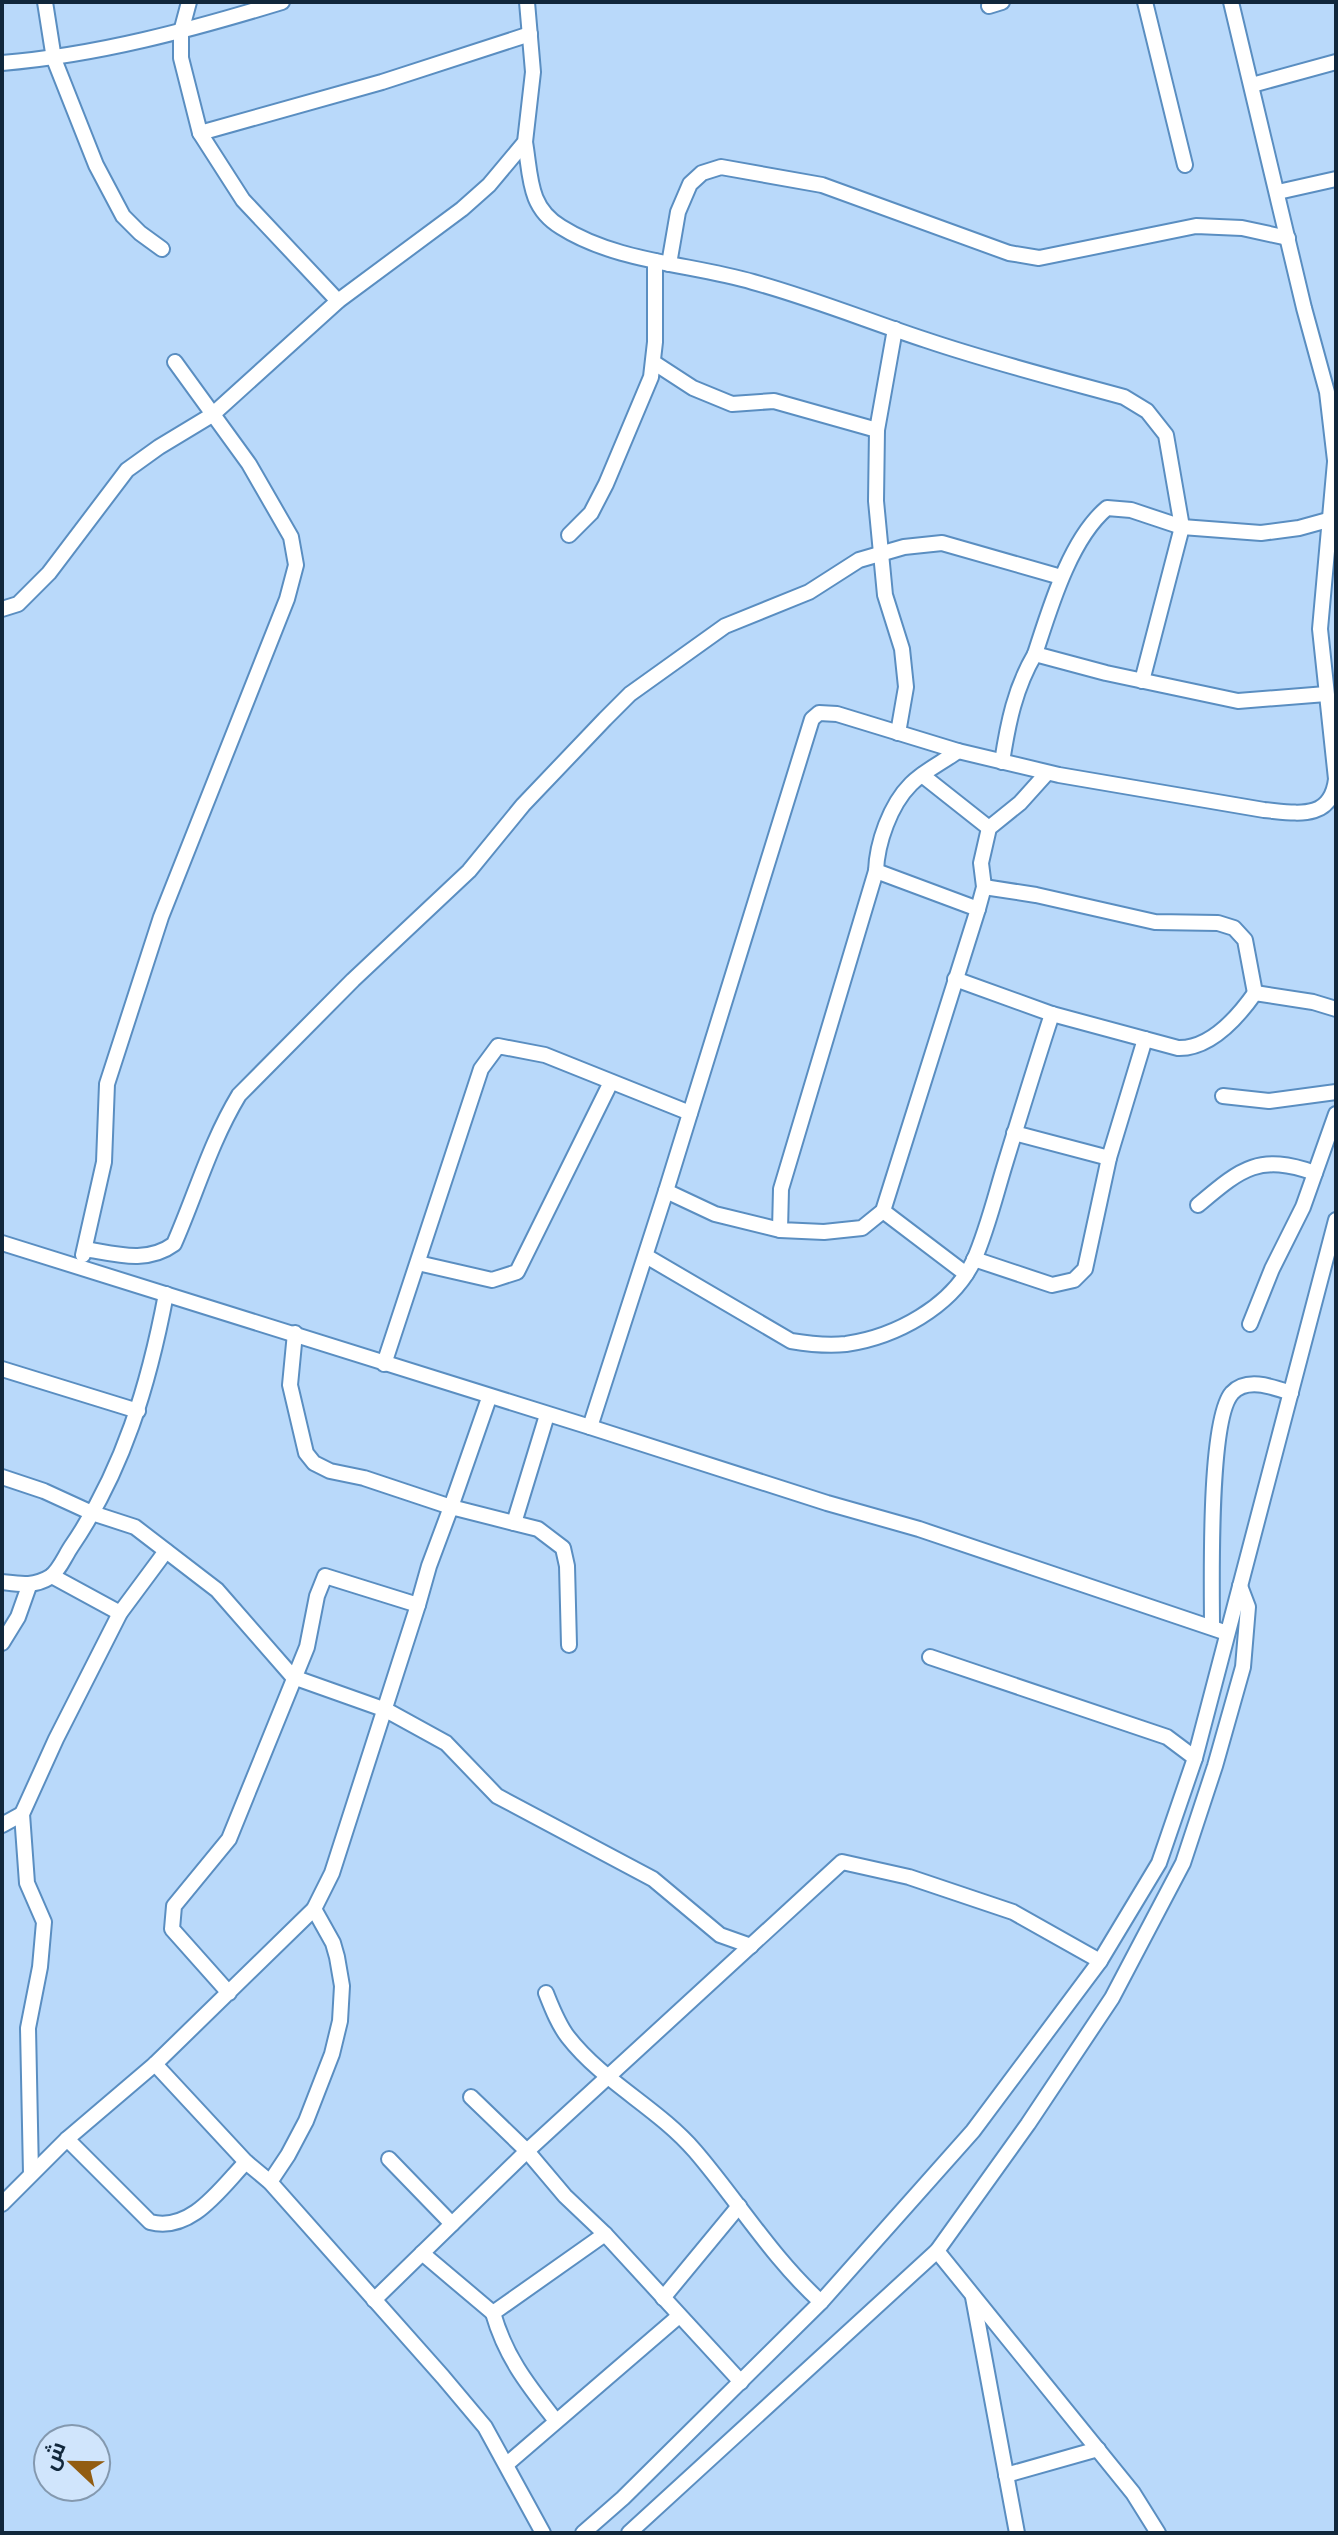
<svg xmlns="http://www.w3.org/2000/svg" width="1338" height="2535" font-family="Spectral,Cairo,serif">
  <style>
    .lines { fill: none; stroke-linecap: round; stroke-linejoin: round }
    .minor-casing { stroke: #5a8ec1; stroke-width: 18 }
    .minor { stroke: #fff; stroke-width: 14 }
  </style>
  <rect width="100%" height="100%" fill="#b9d9fa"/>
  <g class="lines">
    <!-- minor casing -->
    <g class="minor-casing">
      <g id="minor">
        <path d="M45,2L54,59L96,165L123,216L140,233L162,249"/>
        <path d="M189,2L181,32V58L200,133L382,82L530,34"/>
        <path d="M1145,2L1185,165"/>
        <path d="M1231,2L1304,308L1327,392L1336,469"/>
        <path d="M989,6L1002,2"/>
        <path d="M2,63C98,55 190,30 282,2"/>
        <path d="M1252,85L1336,62"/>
        <path d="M200,133L243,200L338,301"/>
        <path d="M525,142C531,177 528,207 561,227C616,262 691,264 753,282C812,298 868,321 926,340C991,362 1058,379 1124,397L1147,411L1166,435L1182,527L1142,681"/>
        <path d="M1278,192L1336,179"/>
        <path d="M669,264L678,212L690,184L702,173L721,167L822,185L1009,253L1039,258L1196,226L1242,228L1288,238"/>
        <path d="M895,329L877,430L876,501L885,595L902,649L906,687L898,733"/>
        <path d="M653,362L693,388L732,404L774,401L877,430"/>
        <path d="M569,535L591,513L606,484L651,377L655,342V261"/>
        <path d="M2,609L18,604L49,573L127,470L159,447L212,415L338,301L462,209L489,185L525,142L533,72L527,2"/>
        <path d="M1035,654C1050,608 1070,539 1107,508L1131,510L1182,527L1261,533L1299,528L1328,520"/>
        <path d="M958,751C943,762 924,771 911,784C890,805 877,843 876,871L781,1189L780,1230L824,1232L862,1228L883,1211L978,909L984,887L981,863L989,828L1020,803L1047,773"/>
        <path d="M1002,762C1008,723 1015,688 1035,654L1106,673L1238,701L1326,694"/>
        <path d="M922,775L989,828"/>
        <path d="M876,871L978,909"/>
        <path d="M984,887L1036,895L1155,922L1218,923L1234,928L1245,940L1255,993"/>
        <path d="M955,979L1052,1014L1178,1048C1211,1049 1238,1017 1255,993L1313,1002L1336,1009"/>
        <path d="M1223,1096L1269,1101L1336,1092"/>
        <path d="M1014,1133L1109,1158"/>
        <path d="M666,1191L715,1214L780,1230"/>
        <path d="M1198,1205C1241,1169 1258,1153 1315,1173"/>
        <path d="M883,1211L966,1274"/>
        <path d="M2,1243L590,1427L666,1191L812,719L819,713L837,714L958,751L1059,775L1264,810C1297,813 1331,821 1336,779L1320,629L1335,462"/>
        <path d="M85,1249C116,1254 147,1264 174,1244C196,1194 210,1143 239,1095L353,980L469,871L523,805L605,719L630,694L725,626L809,592L859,560L904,547L942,543L1061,577"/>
        <path d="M83,1255L104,1162L107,1084L161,917L287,599L296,565L291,537L249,464L175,362"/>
        <path d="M646,1256L791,1341C809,1344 828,1346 846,1344C895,1337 952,1307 974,1260C988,1228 996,1193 1006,1161C1021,1112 1036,1063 1052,1014"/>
        <path d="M974,1259L1052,1285L1074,1280L1085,1269L1109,1158L1145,1039"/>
        <path d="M418,1263L492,1280L517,1272L611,1082"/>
        <path d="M1250,1324L1272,1269L1303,1207L1336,1114"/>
        <path d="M295,1333L290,1385L306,1453L314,1463L330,1471L364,1478L451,1507L489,1398"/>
        <path d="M384,1364L481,1069L498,1046L545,1055L690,1113"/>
        <path d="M2,1369L138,1411"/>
        <path d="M590,1427L827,1503L919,1529L1227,1633"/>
        <path d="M2,1477L44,1491L92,1513L135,1527L217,1590L293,1677L386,1710L446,1743L497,1796L653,1879L720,1935L751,1946"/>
        <path d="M514,1523L547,1415"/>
        <path d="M52,1576L120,1613"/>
        <path d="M2,1582C19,1584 34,1587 50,1577C59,1571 65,1556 71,1547C123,1471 149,1384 166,1294"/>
        <path d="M418,1605L429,1566L451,1507L538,1529L563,1548L567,1566L569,1645"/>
        <path d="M1212,1627C1212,1585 1208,1420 1232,1393C1247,1377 1273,1387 1291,1393"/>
        <path d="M2,1643L18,1617L29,1586"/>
        <path d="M930,1657L1167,1737L1195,1758"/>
        <path d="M2,1825L22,1814"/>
        <path d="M546,1993C552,2008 558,2024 568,2037C603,2082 658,2108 695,2151C738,2201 772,2258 821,2302"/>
        <path d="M155,2064L246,2162L270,2182L443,2377L485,2427L543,2533"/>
        <path d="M471,2097L527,2151L565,2196L605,2234L741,2382"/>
        <path d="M67,2139L150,2222C191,2233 220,2189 246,2162"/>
        <path d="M389,2159L452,2224"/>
        <path d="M31,2174L28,2028L40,1967L44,1922L27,1883L22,1814L56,1739L120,1613L166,1551"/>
        <path d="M270,2182L288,2155L306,2121L332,2054L340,2021L342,1986L337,1957L333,1943L314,1909"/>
        <path d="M2,2204L67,2139L155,2064L314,1909L332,1873L418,1605L325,1576L317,1596L307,1647L229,1839L174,1906L172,1929L229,1993"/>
        <path d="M937,2251L1133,2493L1158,2533"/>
        <path d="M422,2253L493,2313"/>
        <path d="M973,2297L1017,2533"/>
        <path d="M663,2298L739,2206"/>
        <path d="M374,2300L527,2151L842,1862L909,1877L1013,1912L1100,1961"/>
        <path d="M556,2421C528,2385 506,2358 493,2313L605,2234"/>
        <path d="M507,2464L679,2316"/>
        <path d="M1006,2475L1098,2449"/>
        <path d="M583,2533L623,2498L821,2302L973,2131L1100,1961L1159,1863L1195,1758L1336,1220"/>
        <path d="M629,2533L937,2251L1028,2124L1112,1998L1183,1863L1215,1766L1243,1667L1248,1607L1240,1586"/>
      </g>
    </g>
    <!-- minor -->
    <use href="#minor" class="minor"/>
  </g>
  <!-- border -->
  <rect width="1338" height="2535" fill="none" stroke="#11273b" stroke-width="8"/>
  <!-- north arrow -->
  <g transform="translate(72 2463) rotate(292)"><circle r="38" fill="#d0e5fc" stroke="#8499af" stroke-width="2"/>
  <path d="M0-6L14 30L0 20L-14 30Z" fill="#925d12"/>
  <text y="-12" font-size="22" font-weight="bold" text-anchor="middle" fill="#11273b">ش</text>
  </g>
</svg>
